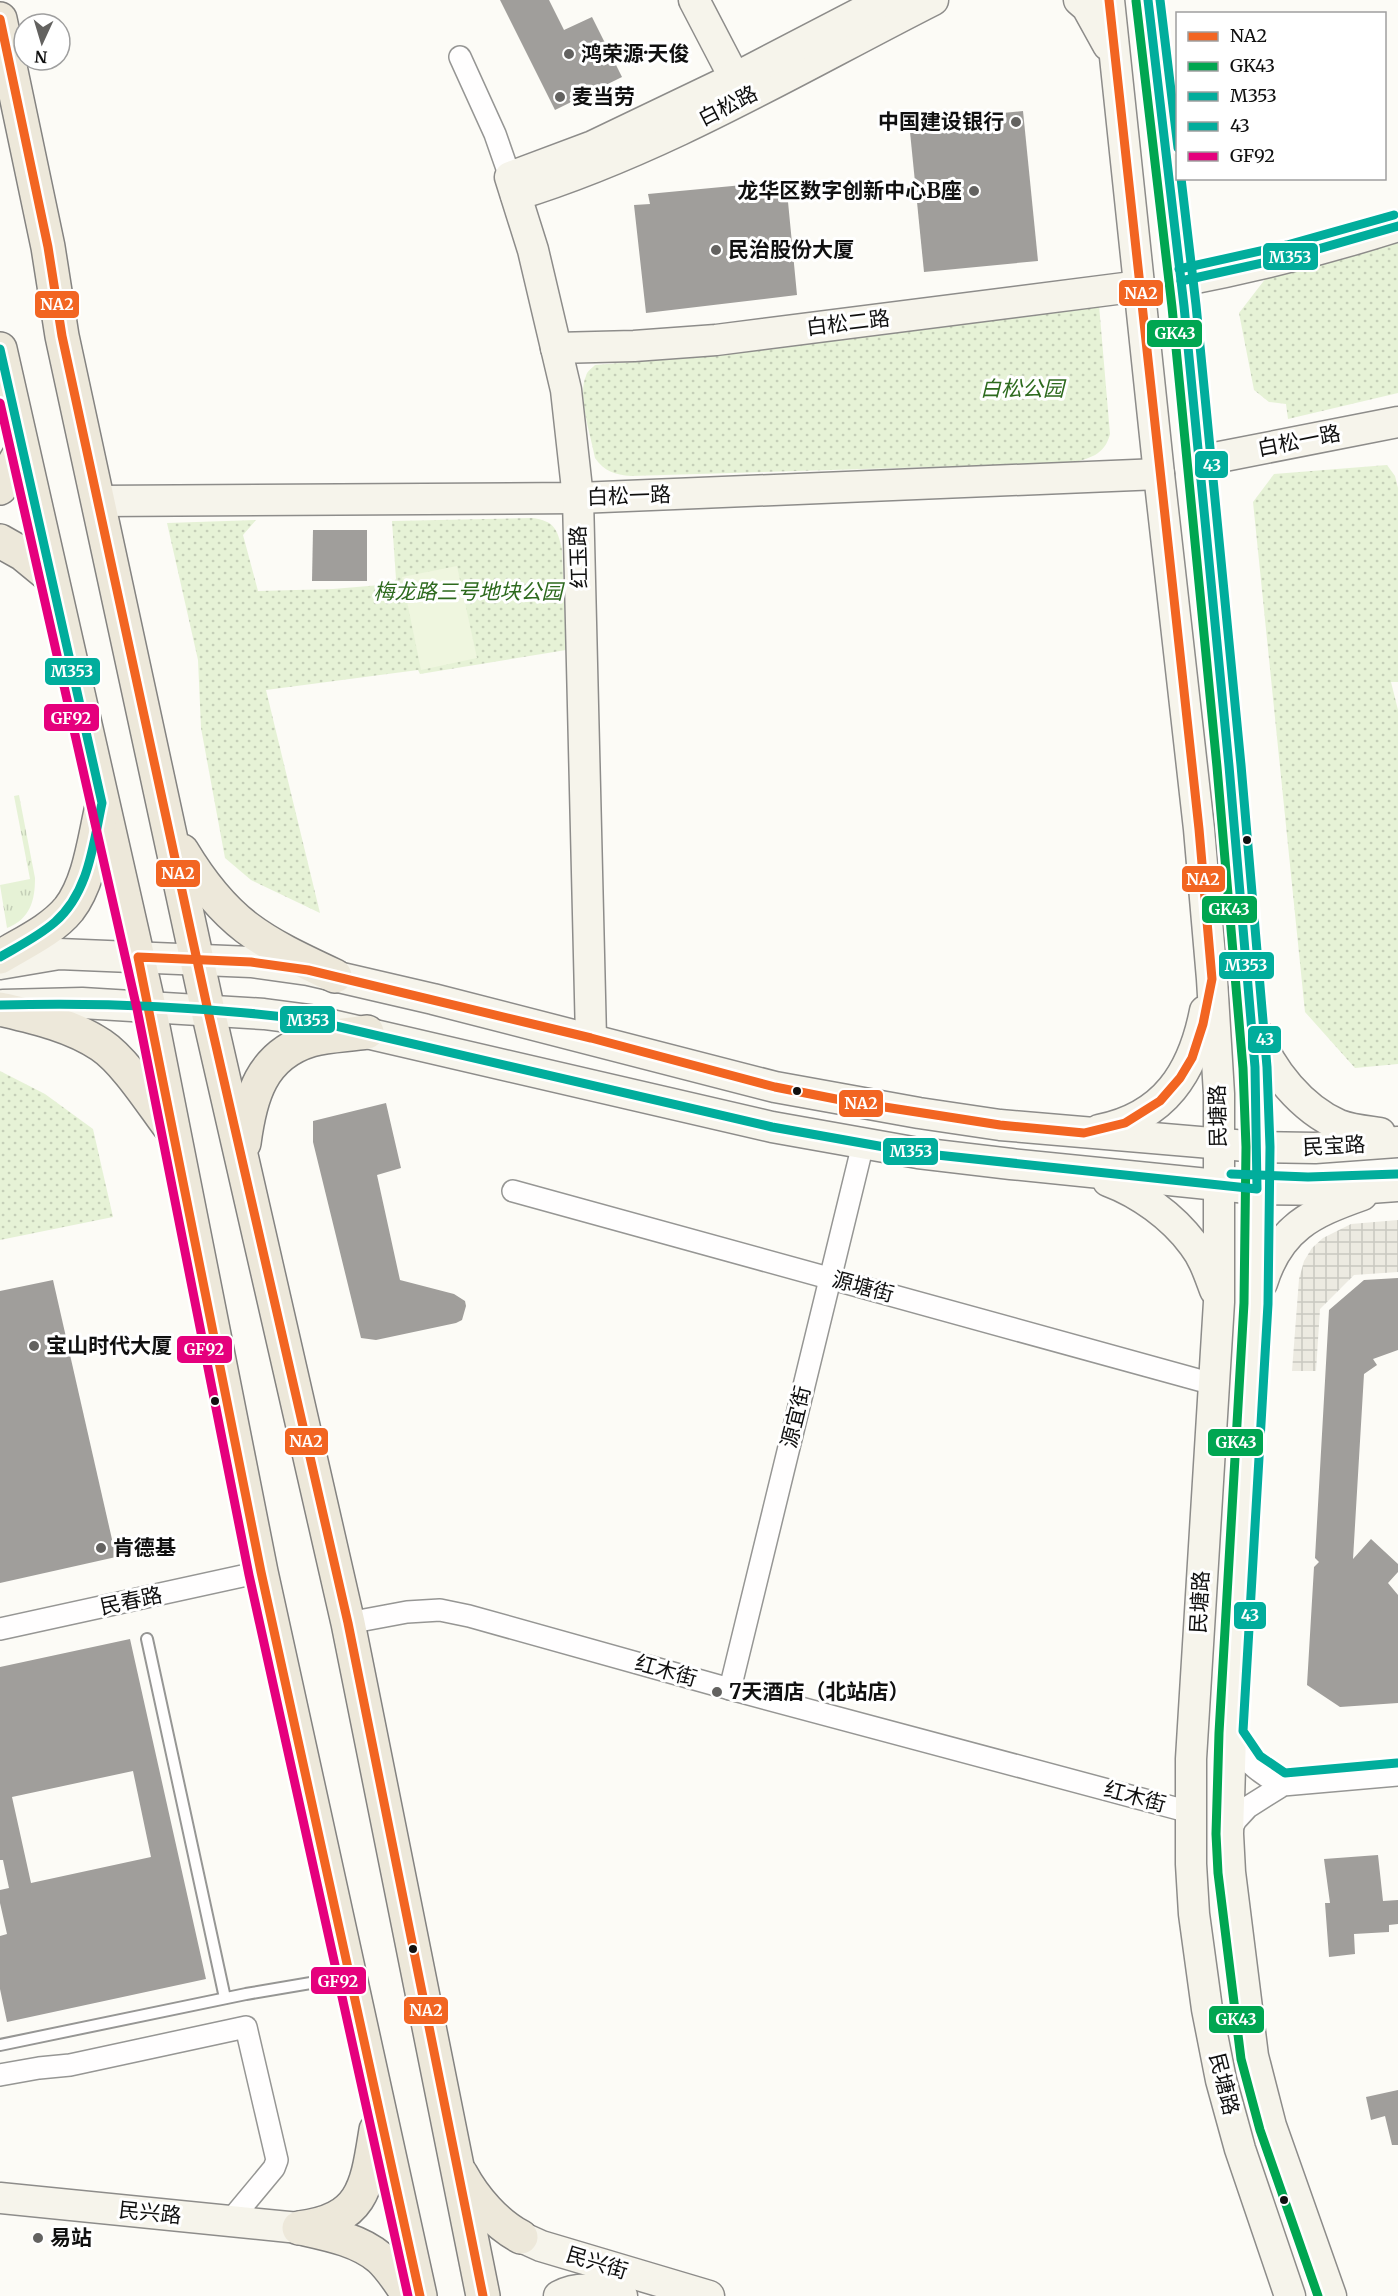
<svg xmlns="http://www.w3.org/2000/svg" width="1398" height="2296" font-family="Merriweather,'Noto Sans SC',serif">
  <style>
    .grass { fill: url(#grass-tufts) }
    .park { fill: url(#park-dots) }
    .pitch { fill: #eff6df }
    .plaza { fill: url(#plaza-grid) }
    .building { fill: #a09e9b; fill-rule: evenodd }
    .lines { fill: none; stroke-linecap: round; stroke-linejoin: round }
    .lane-casing { stroke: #969694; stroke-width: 14 }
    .street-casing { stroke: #969694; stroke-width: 24 }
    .secondary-casing { stroke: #8d8c8a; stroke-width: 33 }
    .primary-casing { stroke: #848381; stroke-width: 36 }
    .lane { stroke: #fffefe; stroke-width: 10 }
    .street { stroke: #fffefe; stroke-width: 21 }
    .secondary { stroke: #f6f4eb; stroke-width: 30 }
    .primary { stroke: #ede8da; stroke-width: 33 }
    .bus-1-casing { stroke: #fff; stroke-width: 14 }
    .bus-2-casing { stroke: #fff; stroke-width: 14 }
    .bus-3-casing { stroke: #fff; stroke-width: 14 }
    .bus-4-casing { stroke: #fff; stroke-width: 14 }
    .bus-5-casing { stroke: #fff; stroke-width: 14 }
    .bus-1 { stroke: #f26522; stroke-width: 9 }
    .bus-2 { stroke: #00a651; stroke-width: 9 }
    .bus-3 { stroke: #01ad9c; stroke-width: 9 }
    .bus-4 { stroke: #01ad9c; stroke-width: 9 }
    .bus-5 { stroke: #e5007d; stroke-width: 9 }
    .poi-dot { fill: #636260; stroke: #fff; stroke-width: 2 }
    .bus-dot { fill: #101010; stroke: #fff; stroke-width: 2 }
    .labels { text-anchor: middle; stroke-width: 6; stroke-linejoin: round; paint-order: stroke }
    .poi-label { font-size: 21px; font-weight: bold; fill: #101010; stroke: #fff; text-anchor: start }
    .street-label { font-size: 21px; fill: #101010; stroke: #fff }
    .park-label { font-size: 21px; font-style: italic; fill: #2d6a1e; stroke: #fff }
    .line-badge { stroke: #fff; stroke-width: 2 }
    .badge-label { font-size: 16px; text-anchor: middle; font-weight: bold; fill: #fff }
  </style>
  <defs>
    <pattern id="grass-tufts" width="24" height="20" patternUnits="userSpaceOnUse" patternTransform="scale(1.5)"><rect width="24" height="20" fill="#e6f2d6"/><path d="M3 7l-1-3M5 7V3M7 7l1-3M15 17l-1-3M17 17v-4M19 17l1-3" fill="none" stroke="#c4ceb7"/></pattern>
    <pattern id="park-dots" width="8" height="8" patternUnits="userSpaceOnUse" patternTransform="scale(1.5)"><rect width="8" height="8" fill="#e6f2d6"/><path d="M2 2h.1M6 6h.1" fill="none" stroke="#c4ceb7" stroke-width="1.8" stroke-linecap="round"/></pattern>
    <pattern id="plaza-grid" width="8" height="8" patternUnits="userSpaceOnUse" patternTransform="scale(1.5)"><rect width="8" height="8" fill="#eceae1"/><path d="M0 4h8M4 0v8" fill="none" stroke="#c9c8c0"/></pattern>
  </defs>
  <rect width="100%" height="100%" fill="#fcfbf6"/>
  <!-- grass -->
  <path class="grass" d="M19,795L35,878C35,901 30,919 7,928L0,885L30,879L14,796Z"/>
  <!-- park -->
  <g class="park">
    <path d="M1398,242V393L1288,419L1286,404L1269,402L1254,390L1239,313L1266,278Z"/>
    <path d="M1099,305L1110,434C1105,455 1089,459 1069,463L631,476C615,475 604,471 595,458C591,436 577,395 586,376C587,371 591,369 595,365L704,356Z"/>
    <path d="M1387,465L1395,476L1398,488V682H1391L1398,710V1064L1355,1068L1305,1012L1253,502L1274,474Z"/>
    <path d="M532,518C554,521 557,528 562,549L566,650L420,674L418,670L266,690L320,913L251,880L225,858L201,728L198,660L167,523L256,520L243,535L258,591L333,589L392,584L396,579L392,521Z"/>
    <path d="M0,1071L45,1094L93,1129L113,1217L0,1240Z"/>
  </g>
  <!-- pitch -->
  <path class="pitch" d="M457,566L477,658L421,670L402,577Z"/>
  <!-- plaza -->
  <path class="plaza" d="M1398,1220V1272L1354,1275L1320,1309L1316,1371H1292L1299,1279L1304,1261L1312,1248L1323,1238L1351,1224Z"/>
  <!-- building -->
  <g class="building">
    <path d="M500,0H549L564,30L592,17L622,77L555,110Z"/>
    <path d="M1023,111L1038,261L924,272L909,122Z"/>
    <path d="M786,181L797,295L646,313L634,205L650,204L648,194Z"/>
    <path d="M313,530H367V581H312Z"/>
    <path d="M386,1103L401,1168L377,1175L400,1280L454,1294L465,1301L466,1306L462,1320L456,1323L376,1340L361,1338L313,1142V1121Z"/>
    <path d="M1398,1278V1350L1373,1359L1377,1365L1364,1374L1353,1559L1371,1539L1398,1564V1572L1388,1583L1398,1595V1703L1340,1707L1307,1685L1314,1567L1319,1562L1315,1558L1329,1310L1364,1280Z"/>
    <path d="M53,1280L116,1557L0,1583V1291Z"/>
    <path d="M130,1639L206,1979L7,2022L0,1989V1936L7,1934L0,1903V1890L9,1888L3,1860H0V1667ZM133,1771L151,1857L31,1883L12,1797Z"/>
    <path d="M1378,1855L1383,1901L1398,1900V1924L1389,1925V1932L1354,1934L1355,1954L1329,1957L1325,1903H1330L1324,1859Z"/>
    <path d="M1398,2090V2145H1392L1385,2116L1371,2120L1366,2097Z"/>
  </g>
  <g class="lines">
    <!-- lane casing -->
    <g class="lane-casing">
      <g id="lane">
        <path d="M147,1639L225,1998"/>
        <path d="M0,2045L246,1994L346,1977"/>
      </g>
    </g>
    <!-- street casing -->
    <g class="street-casing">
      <g id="street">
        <path d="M460,57L495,134L510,177"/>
        <path d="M513,1191L1213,1384"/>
        <path d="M348,1623L407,1612L440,1610L469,1616L730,1689L1190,1812"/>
        <path d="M0,1629L261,1572"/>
        <path d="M730,1689L863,1144"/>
        <path d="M1231,1735C1244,1760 1257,1773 1283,1785"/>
        <path d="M1228,1834L1236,1820L1248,1807L1283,1785L1398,1775"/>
        <path d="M0,2075L39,2068L70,2065L246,2027L277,2160L274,2168L230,2221"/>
      </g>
    </g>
    <!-- secondary casing -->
    <g class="secondary-casing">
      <g id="secondary">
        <path d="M694,0L744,96"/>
        <path d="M1079,0L1087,7L1108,45"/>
        <path d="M1109,0L1159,474L1199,829L1212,979L1219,1094V1302L1191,1759V1864L1194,1914L1207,2009L1221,2080L1240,2149L1290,2296"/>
        <path d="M1148,0L1184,306L1229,766L1255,1067L1258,1147L1256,1303L1231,1734L1228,1834L1230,1872L1253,2056L1271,2126L1331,2296"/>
        <path d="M516,195C662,150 797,69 933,0"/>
        <path d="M1181,281C1255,267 1326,249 1398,226"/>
        <path d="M556,348L634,346L716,340L1140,286"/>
        <path d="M1199,461L1398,422"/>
        <path d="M99,501L578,498L1159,474"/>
        <path d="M0,964L59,954L251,962L308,970L433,999L775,1087L919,1113L1000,1125L1258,1147L1315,1148L1398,1142"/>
        <path d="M3,1005L82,1003L264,1014L310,1020L772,1127L918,1153L1011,1164L1257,1189L1342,1190L1398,1186"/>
        <path d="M1257,1033C1270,1070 1302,1109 1339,1125C1352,1130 1366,1131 1380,1133"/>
        <path d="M591,1038L578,498L566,390L533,250L510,177L593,146L735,78L885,0"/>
        <path d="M1099,1130C1165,1117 1193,1072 1205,1011"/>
        <path d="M1108,1181C1140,1193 1172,1216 1193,1244C1204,1258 1209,1274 1215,1290"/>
        <path d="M1262,1283C1279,1228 1311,1213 1362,1195"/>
        <path d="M0,2198L299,2228"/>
        <path d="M521,2237L541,2246L709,2296"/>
        <path d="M559,2296C580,2285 600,2290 622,2296"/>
      </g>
    </g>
    <!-- primary casing -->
    <g class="primary-casing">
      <g id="primary">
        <path d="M0,19L48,247L62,336L208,1011L348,1623L483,2296"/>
        <path d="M0,349L149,1007L261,1572L420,2296"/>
        <path d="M0,488L22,450"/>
        <path d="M0,541L23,554L51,577"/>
        <path d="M182,851C226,924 260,941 335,976"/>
        <path d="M0,957C23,943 52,930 69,909C89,883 94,842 101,811"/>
        <path d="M0,1009C34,1017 71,1025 101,1045C125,1061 151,1102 169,1126"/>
        <path d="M244,1143C250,1097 261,1055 311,1040C329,1035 349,1035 367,1032"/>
        <path d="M461,2174C474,2198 496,2224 521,2237"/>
        <path d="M299,2228C364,2220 367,2186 376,2130"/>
        <path d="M301,2228C328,2234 359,2240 380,2258C392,2269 400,2283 409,2296"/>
      </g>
    </g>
    <!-- lane -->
    <use href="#lane" class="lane"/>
    <!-- street -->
    <use href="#street" class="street"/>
    <!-- secondary -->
    <use href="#secondary" class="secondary"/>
    <!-- primary -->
    <use href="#primary" class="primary"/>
    <!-- bus-1 casing -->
    <g class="bus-1-casing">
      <g id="bus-1">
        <path d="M0,19L48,247L62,336L208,1011L348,1623L483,2296"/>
        <path d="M420,2296L261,1572L138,957L251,962L308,970L591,1038L775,1087L846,1101L1000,1125L1084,1133L1125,1123L1160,1101L1180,1078L1192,1058L1203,1024L1212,979L1199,829L1109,0"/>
      </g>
    </g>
    <!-- bus-2 casing -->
    <g class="bus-2-casing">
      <path id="bus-2" d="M1136,1L1172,307L1217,767L1243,1068L1246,1147L1244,1303L1219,1733L1216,1834L1218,1873L1241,2059L1260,2130L1318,2296"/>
    </g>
    <!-- bus-3 casing -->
    <g class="bus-3-casing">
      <g id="bus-3">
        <path d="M1181,281L1290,257L1398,226"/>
        <path d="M0,349L102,803C93,845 89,892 55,922C39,936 19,946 0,957"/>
        <path d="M0,1005C103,1002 208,1007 310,1020L772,1127L918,1153L1257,1189L1255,1067L1229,766L1184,306L1148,0"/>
      </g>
    </g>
    <!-- bus-4 casing -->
    <g class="bus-4-casing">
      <g id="bus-4">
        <path d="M1160,0L1178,148"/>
        <path d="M1181,178L1196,305L1241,765L1267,1067L1270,1147L1268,1304L1243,1731L1260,1756L1285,1773L1397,1763"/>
        <path d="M1179,269L1287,245L1394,215"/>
        <path d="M1231,1174L1308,1177L1397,1174"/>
      </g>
    </g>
    <!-- bus-5 casing -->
    <g class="bus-5-casing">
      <path id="bus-5" d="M0,403L137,1009L249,1575L408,2296"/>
    </g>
    <!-- bus-1 -->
    <use href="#bus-1" class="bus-1"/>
    <!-- bus-2 -->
    <use href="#bus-2" class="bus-2"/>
    <!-- bus-3 -->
    <use href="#bus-3" class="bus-3"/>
    <!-- bus-4 -->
    <use href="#bus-4" class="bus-4"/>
    <!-- bus-5 -->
    <use href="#bus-5" class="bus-5"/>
  </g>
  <!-- markers -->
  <g class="poi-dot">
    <circle cx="569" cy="54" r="6"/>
    <circle cx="560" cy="97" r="6"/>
    <circle cx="1016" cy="122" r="6"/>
    <circle cx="974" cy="191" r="6"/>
    <circle cx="716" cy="250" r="6"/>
    <circle cx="34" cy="1346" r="6"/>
    <circle cx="101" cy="1548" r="6"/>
    <circle cx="717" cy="1692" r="6"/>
    <circle cx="38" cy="2238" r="6"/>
  </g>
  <g class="bus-dot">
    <circle cx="1247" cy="840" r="5"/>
    <circle cx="797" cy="1091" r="5"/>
    <circle cx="215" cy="1401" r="5"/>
    <circle cx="413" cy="1949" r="5"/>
    <circle cx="1284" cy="2200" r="5"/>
  </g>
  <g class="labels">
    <!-- poi labels -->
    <g class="poi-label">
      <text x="581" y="61">鸿荣源·天俊</text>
      <text x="572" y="104">麦当劳</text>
      <text x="1004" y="129" text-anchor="end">中国建设银行</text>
      <text x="962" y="198" text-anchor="end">龙华区数字创新中心B座</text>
      <text x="728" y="257">民治股份大厦</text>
      <text x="46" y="1353">宝山时代大厦</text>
      <text x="113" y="1555">肯德基</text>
      <text x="729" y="1699">7天酒店（北站店）</text>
      <text x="50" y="2245">易站</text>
    </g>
    <!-- street labels -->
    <g class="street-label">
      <text transform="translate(728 106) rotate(-27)" y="7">白松路</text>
      <text transform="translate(848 323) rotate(-7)" y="7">白松二路</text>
      <text transform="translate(1299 441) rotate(-11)" y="7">白松一路</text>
      <text transform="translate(629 496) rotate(-2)" y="7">白松一路</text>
      <text transform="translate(579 557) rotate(-92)" y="7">红玉路</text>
      <text transform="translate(1218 1116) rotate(-91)" y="7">民塘路</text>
      <text transform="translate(1334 1146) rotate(-3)" y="7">民宝路</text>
      <text transform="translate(863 1287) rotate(15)" y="7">源塘街</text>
      <text transform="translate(796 1417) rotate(-76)" y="7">源宜街</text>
      <text transform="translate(131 1601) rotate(-12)" y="7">民春路</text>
      <text transform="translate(1200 1602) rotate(-87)" y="7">民塘路</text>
      <text transform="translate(666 1671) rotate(16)" y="7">红木街</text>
      <text transform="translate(1135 1797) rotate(15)" y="7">红木街</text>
      <text transform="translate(1224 2084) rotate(76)" y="7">民塘路</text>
      <text transform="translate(150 2213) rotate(6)" y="7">民兴路</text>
      <text transform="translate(597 2263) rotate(17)" y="7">民兴街</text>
    </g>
    <!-- park labels -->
    <g class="park-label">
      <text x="1022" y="396">白松公园</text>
      <text x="468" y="599">梅龙路三号地块公园</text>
    </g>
  </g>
  <g class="line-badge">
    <rect x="1262" y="242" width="57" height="29" rx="6" fill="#01ad9c"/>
    <rect x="1118" y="279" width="46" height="28" rx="6" fill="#f26522"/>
    <rect x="34" y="290" width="46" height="29" rx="6" fill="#f26522"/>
    <rect x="1146" y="319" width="57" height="29" rx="6" fill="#00a651"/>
    <rect x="1194" y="450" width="35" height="29" rx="6" fill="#01ad9c"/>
    <rect x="44" y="657" width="57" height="29" rx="6" fill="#01ad9c"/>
    <rect x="43" y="703" width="57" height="29" rx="6" fill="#e5007d"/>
    <rect x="155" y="859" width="46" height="29" rx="6" fill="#f26522"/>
    <rect x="1181" y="865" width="45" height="28" rx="6" fill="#f26522"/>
    <rect x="1201" y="895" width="57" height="29" rx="6" fill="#00a651"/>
    <rect x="1218" y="951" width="57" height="29" rx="6" fill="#01ad9c"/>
    <rect x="279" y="1005" width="57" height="29" rx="6" fill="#01ad9c"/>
    <rect x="1247" y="1025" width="35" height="29" rx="6" fill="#01ad9c"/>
    <rect x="838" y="1089" width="46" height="29" rx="6" fill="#f26522"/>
    <rect x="882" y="1137" width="57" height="29" rx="6" fill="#01ad9c"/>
    <rect x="176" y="1335" width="57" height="29" rx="6" fill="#e5007d"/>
    <rect x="284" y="1427" width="45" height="29" rx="6" fill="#f26522"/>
    <rect x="1207" y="1428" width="57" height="29" rx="6" fill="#00a651"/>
    <rect x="1233" y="1601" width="34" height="29" rx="6" fill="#01ad9c"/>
    <rect x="310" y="1966" width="57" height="29" rx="6" fill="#e5007d"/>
    <rect x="403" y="1996" width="46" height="29" rx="6" fill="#f26522"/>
    <rect x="1208" y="2005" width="57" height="29" rx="6" fill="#00a651"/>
  </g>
  <g class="badge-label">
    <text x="1290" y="263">M353</text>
    <text x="1141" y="299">NA2</text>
    <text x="57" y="310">NA2</text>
    <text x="1175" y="339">GK43</text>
    <text x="1212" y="471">43</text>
    <text x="72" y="677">M353</text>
    <text x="71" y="724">GF92</text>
    <text x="178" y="879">NA2</text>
    <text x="1203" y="885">NA2</text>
    <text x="1229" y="915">GK43</text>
    <text x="1246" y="971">M353</text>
    <text x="308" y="1026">M353</text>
    <text x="1265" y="1045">43</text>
    <text x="861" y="1109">NA2</text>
    <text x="911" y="1157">M353</text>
    <text x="204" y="1355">GF92</text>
    <text x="306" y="1447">NA2</text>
    <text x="1236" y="1448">GK43</text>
    <text x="1250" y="1621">43</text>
    <text x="338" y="1987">GF92</text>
    <text x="426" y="2016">NA2</text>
    <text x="1236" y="2025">GK43</text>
  </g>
  <!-- legend -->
  <rect x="1176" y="12" width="210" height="168" fill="#ffffff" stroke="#9f9f9f" stroke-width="1.5"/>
  <rect x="1188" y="32" width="30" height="9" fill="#f26522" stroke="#9f9f9f" stroke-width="1.5"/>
  <text x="1230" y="42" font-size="18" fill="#101010">NA2</text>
  <rect x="1188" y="62" width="30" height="9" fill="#00a651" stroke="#9f9f9f" stroke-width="1.5"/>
  <text x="1230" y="72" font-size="18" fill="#101010">GK43</text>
  <rect x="1188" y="92" width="30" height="9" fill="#01ad9c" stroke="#9f9f9f" stroke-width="1.5"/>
  <text x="1230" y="102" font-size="18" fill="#101010">M353</text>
  <rect x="1188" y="122" width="30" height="9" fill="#01ad9c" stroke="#9f9f9f" stroke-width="1.5"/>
  <text x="1230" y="132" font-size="18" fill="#101010">43</text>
  <rect x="1188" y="152" width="30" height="9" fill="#e5007d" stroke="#9f9f9f" stroke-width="1.5"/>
  <text x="1230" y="162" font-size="18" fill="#101010">GF92</text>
  <!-- north arrow -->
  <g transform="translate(42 42) rotate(184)"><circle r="28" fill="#ffffff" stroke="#9f9f9f" stroke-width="1.5"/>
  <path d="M0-4.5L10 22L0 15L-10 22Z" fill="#636260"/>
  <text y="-9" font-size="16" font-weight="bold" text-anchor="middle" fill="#101010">N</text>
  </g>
</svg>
